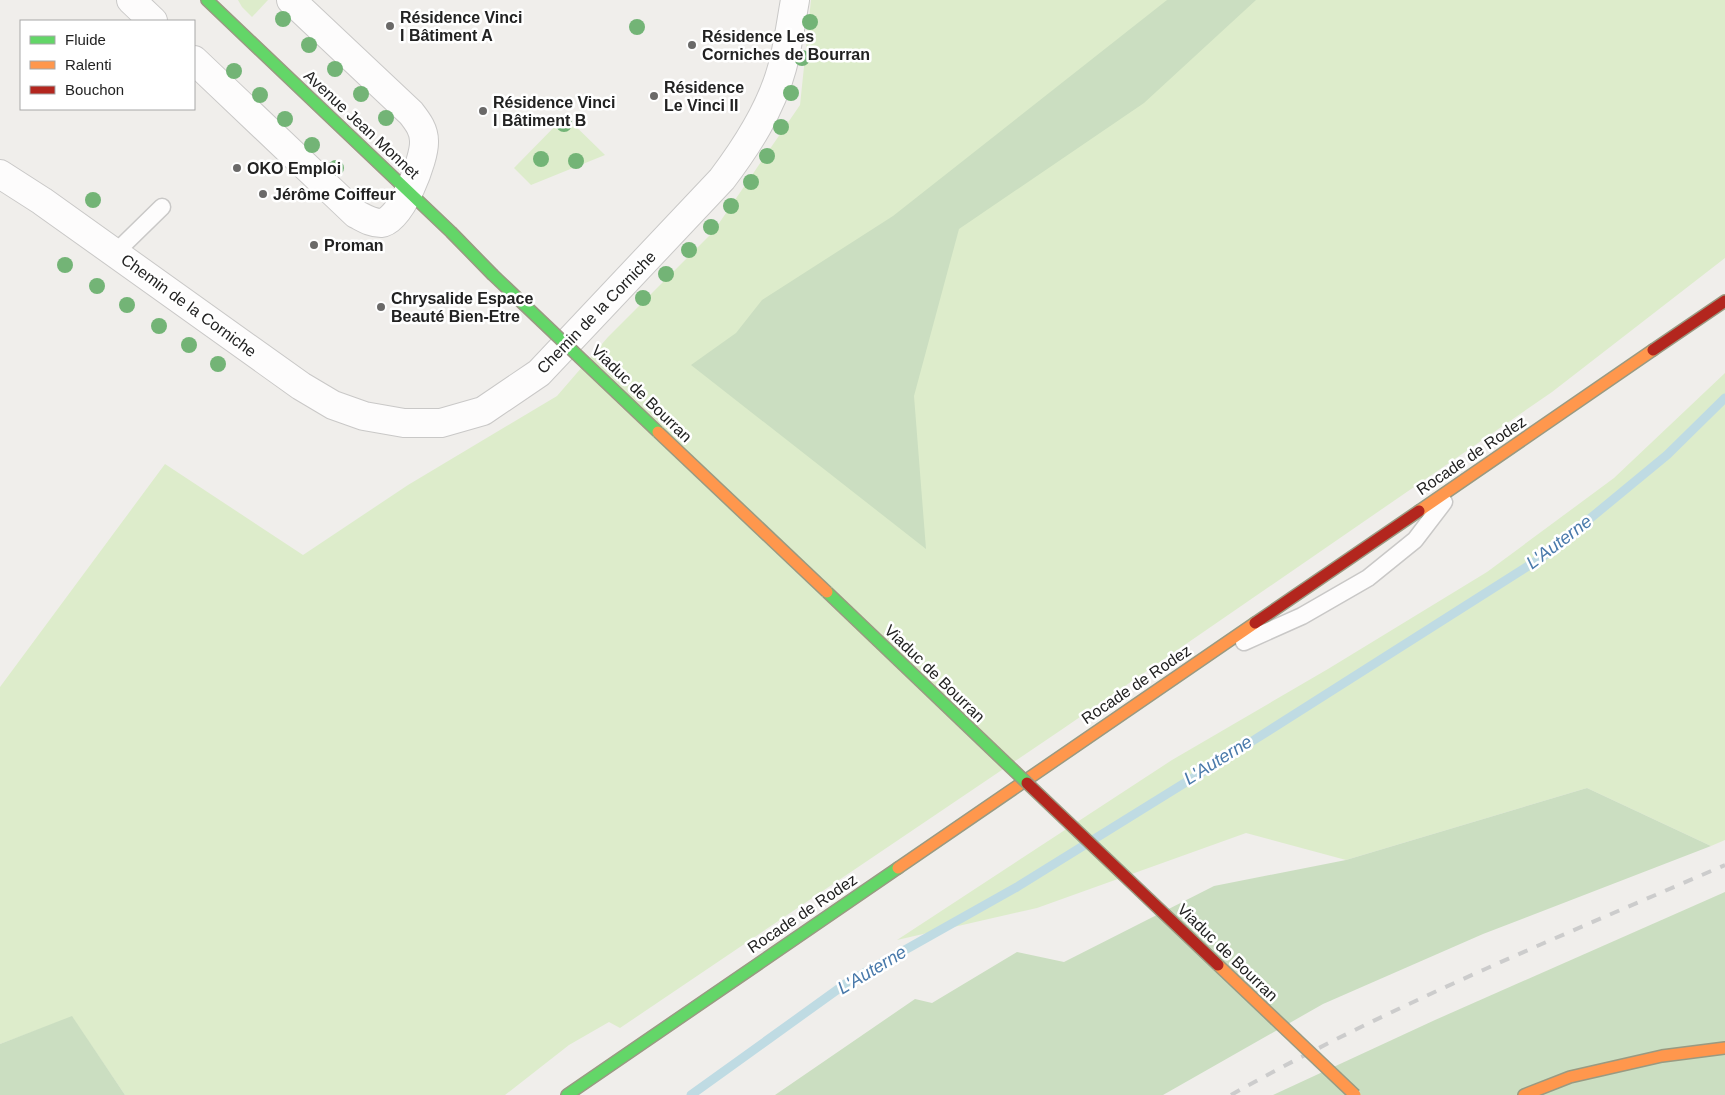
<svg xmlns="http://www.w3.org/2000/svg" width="1725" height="1095" font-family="Helvetica,sans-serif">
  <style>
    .grass { fill: #ddeccb }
    .forest { fill: #cbdec1 }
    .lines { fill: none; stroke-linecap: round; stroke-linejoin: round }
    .stream { stroke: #bfdbe3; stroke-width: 9 }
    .lane-casing { stroke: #c9c8c7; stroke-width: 19 }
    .street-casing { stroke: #c9c8c7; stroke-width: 30 }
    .fast-casing { stroke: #999a82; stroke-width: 14 }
    .slow-casing { stroke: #999a82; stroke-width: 14 }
    .jam-casing { stroke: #999a82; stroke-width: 14 }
    .lane { stroke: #fdfcfc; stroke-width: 16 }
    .street { stroke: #fdfcfc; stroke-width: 28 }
    .fast { stroke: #63d668; stroke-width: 11 }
    .slow { stroke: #ff974d; stroke-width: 11 }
    .jam { stroke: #b3261e; stroke-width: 11 }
    .rail { stroke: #ccc; stroke-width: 4; stroke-dasharray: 10 10; stroke-linecap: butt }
    .fast-bridge-casing { stroke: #999a82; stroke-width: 14; stroke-linecap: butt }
    .slow-bridge-casing { stroke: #999a82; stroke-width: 14; stroke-linecap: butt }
    .jam-bridge-casing { stroke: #999a82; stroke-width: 14; stroke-linecap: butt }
    .fast-bridge { stroke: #63d668; stroke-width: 11 }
    .slow-bridge { stroke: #ff974d; stroke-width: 11 }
    .jam-bridge { stroke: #b3261e; stroke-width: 11 }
    .tree { fill: #73b476 }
    .poi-dot { fill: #6a6968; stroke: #fff; stroke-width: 2 }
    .labels { text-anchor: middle; stroke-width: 5; stroke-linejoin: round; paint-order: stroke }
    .poi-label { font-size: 16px; font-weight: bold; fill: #222; stroke: #fff; text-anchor: start }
    .street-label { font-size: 16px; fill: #222; stroke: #fff }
    .water-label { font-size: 18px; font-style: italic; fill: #4a7aab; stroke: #fff }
  </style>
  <rect width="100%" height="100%" fill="#f0eeeb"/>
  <!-- grass -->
  <g class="grass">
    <path d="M238,0H268L252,17L242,7Z"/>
    <path d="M811,0H1725V258L1552,392L1064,728L620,1028L609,1022L569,1045L505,1095H125L72,1017L0,1044V687L165,464L303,555L408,485L557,396L608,337L713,232L800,105Z"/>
    <path d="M565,116L605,155L531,185L514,168Z"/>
    <path d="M1725,373V840L1711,846L1587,788L1346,860L1246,833L1037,908L897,940L1172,760L1328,669L1487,572L1614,478Z"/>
  </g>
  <!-- forest -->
  <g class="forest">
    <path d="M1167,0H1256L1144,103L959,229L914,396L926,549L691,365L736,333L762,300L893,216Z"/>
    <path d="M1587,788L1711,846L1483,934L1323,1004L1163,1095H775L915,999L932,1003L1017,952L1064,962L1214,886L1346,860Z"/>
    <path d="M1725,892V1095H1273L1435,1020Z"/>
    <path d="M72,1016L125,1095H0V1044Z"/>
  </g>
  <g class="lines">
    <!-- stream -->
    <path class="stream" d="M691,1095L848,982L1017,887L1254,740L1547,554L1667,455L1725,398"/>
    <!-- lane casing -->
    <g class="lane-casing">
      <g id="lane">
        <path d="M115,253L162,207"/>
        <path d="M1244,642L1302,616L1368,578L1415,540L1444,502"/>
      </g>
    </g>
    <!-- street casing -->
    <g class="street-casing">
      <g id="street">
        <path d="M131,0L153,21"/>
        <path d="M194,60L356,214C364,218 371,223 381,223C401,221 425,159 424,141C424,130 418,122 411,113L291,0"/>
        <path d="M0,174L42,201L301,386L333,405L364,416L404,423H441L483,411L539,373L722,179C747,146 771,109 782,68C788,46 791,22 795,0"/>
      </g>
    </g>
    <!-- fast casing -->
    <g class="fast-casing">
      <g id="fast">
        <path d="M207,0L451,232L492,274"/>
        <path d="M567,1095L898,868"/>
      </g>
    </g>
    <!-- slow casing -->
    <g class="slow-casing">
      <g id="slow">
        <path d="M1419,511L1653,350"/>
        <path d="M898,868L1255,623"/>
        <path d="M1524,1095L1570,1077L1662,1056L1725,1048"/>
      </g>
    </g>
    <!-- jam casing -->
    <g class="jam-casing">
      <g id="jam">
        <path d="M1653,350L1725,301"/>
        <path d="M1255,623L1419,511"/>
      </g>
    </g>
    <!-- lane -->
    <use href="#lane" class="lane"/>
    <!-- street -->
    <use href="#street" class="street"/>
    <!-- fast -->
    <use href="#fast" class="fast"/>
    <!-- slow -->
    <use href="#slow" class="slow"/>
    <!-- jam -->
    <use href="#jam" class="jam"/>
    <!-- rail -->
    <path class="rail" d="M1231,1095C1389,1006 1559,937 1725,865"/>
    <!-- fast-bridge casing -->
    <g class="fast-bridge-casing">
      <g id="fast-bridge">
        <path d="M492,274L658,432"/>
        <path d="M827,592L1027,783"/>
      </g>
    </g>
    <!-- slow-bridge casing -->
    <g class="slow-bridge-casing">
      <g id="slow-bridge">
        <path d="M658,432L827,592"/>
        <path d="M1218,965L1355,1095"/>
      </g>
    </g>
    <!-- jam-bridge casing -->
    <g class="jam-bridge-casing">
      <path id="jam-bridge" d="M1027,783L1218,965"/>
    </g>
    <!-- fast-bridge -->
    <use href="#fast-bridge" class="fast-bridge"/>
    <!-- slow-bridge -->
    <use href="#slow-bridge" class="slow-bridge"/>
    <!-- jam-bridge -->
    <use href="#jam-bridge" class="jam-bridge"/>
  </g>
  <!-- trees -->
  <g class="tree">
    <circle cx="283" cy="19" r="8"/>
    <circle cx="810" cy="22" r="8"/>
    <circle cx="637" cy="27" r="8"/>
    <circle cx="309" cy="45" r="8"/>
    <circle cx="802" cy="58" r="8"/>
    <circle cx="335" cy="69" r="8"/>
    <circle cx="234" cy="71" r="8"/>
    <circle cx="791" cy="93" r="8"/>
    <circle cx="361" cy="94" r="8"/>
    <circle cx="260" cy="95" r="8"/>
    <circle cx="386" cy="118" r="8"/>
    <circle cx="285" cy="119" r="8"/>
    <circle cx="564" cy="124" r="8"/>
    <circle cx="781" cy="127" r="8"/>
    <circle cx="312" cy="145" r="8"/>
    <circle cx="767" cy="156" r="8"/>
    <circle cx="541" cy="159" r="8"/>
    <circle cx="576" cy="161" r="8"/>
    <circle cx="336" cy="168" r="8"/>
    <circle cx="751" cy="182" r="8"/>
    <circle cx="93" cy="200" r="8"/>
    <circle cx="731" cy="206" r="8"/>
    <circle cx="711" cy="227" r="8"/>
    <circle cx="689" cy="250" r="8"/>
    <circle cx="65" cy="265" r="8"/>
    <circle cx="666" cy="274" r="8"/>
    <circle cx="97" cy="286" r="8"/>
    <circle cx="643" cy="298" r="8"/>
    <circle cx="127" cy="305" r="8"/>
    <circle cx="159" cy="326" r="8"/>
    <circle cx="189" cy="345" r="8"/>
    <circle cx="218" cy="364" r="8"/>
  </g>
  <!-- markers -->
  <g class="poi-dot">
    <circle cx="390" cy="26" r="5"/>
    <circle cx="692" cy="45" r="5"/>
    <circle cx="654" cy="96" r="5"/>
    <circle cx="483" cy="111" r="5"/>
    <circle cx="237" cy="168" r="5"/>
    <circle cx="263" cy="194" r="5"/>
    <circle cx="314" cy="245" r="5"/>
    <circle cx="381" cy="307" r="5"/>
  </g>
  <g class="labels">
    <!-- poi labels -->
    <g class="poi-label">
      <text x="400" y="23">Résidence Vinci<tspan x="400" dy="18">I Bâtiment A</tspan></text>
      <text x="702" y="42">Résidence Les<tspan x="702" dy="18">Corniches de Bourran</tspan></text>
      <text x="664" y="93">Résidence<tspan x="664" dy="18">Le Vinci II</tspan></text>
      <text x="493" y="108">Résidence Vinci<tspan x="493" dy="18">I Bâtiment B</tspan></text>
      <text x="247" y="174">OKO Emploi</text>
      <text x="273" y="200">Jérôme Coiffeur</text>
      <text x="324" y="251">Proman</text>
      <text x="391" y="304">Chrysalide Espace<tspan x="391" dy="18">Beauté Bien-Etre</tspan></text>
    </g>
    <!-- street labels -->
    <g class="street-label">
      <text transform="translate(362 124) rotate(43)" y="6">Avenue Jean Monnet</text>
      <text transform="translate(189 305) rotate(36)" y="6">Chemin de la Corniche</text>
      <text transform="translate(596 312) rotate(-46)" y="6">Chemin de la Corniche</text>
      <text transform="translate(642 393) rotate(44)" y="6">Viaduc de Bourran</text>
      <text transform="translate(1471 455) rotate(-34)" y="6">Rocade de Rodez</text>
      <text transform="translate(935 673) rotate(44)" y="6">Viaduc de Bourran</text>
      <text transform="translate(1136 684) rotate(-34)" y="6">Rocade de Rodez</text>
      <text transform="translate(802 913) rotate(-34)" y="6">Rocade de Rodez</text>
      <text transform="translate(1228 952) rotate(44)" y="6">Viaduc de Bourran</text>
    </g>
    <!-- water labels -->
    <g class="water-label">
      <text transform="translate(1559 542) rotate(-37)" y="6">L'Auterne</text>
      <text transform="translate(1218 760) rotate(-32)" y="6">L'Auterne</text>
      <text transform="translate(872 970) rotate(-31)" y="6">L'Auterne</text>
    </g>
  </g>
  <!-- legend -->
  <rect x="20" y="20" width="175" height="90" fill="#ffffff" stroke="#a7a7a7"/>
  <rect x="30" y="36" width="25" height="8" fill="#63d668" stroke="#a7a7a7"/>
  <text x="65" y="45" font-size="15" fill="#222222">Fluide</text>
  <rect x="30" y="61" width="25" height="8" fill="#ff974d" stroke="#a7a7a7"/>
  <text x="65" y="70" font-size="15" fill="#222222">Ralenti</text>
  <rect x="30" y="86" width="25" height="8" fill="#b3261e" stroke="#a7a7a7"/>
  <text x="65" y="95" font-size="15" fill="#222222">Bouchon</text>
</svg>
